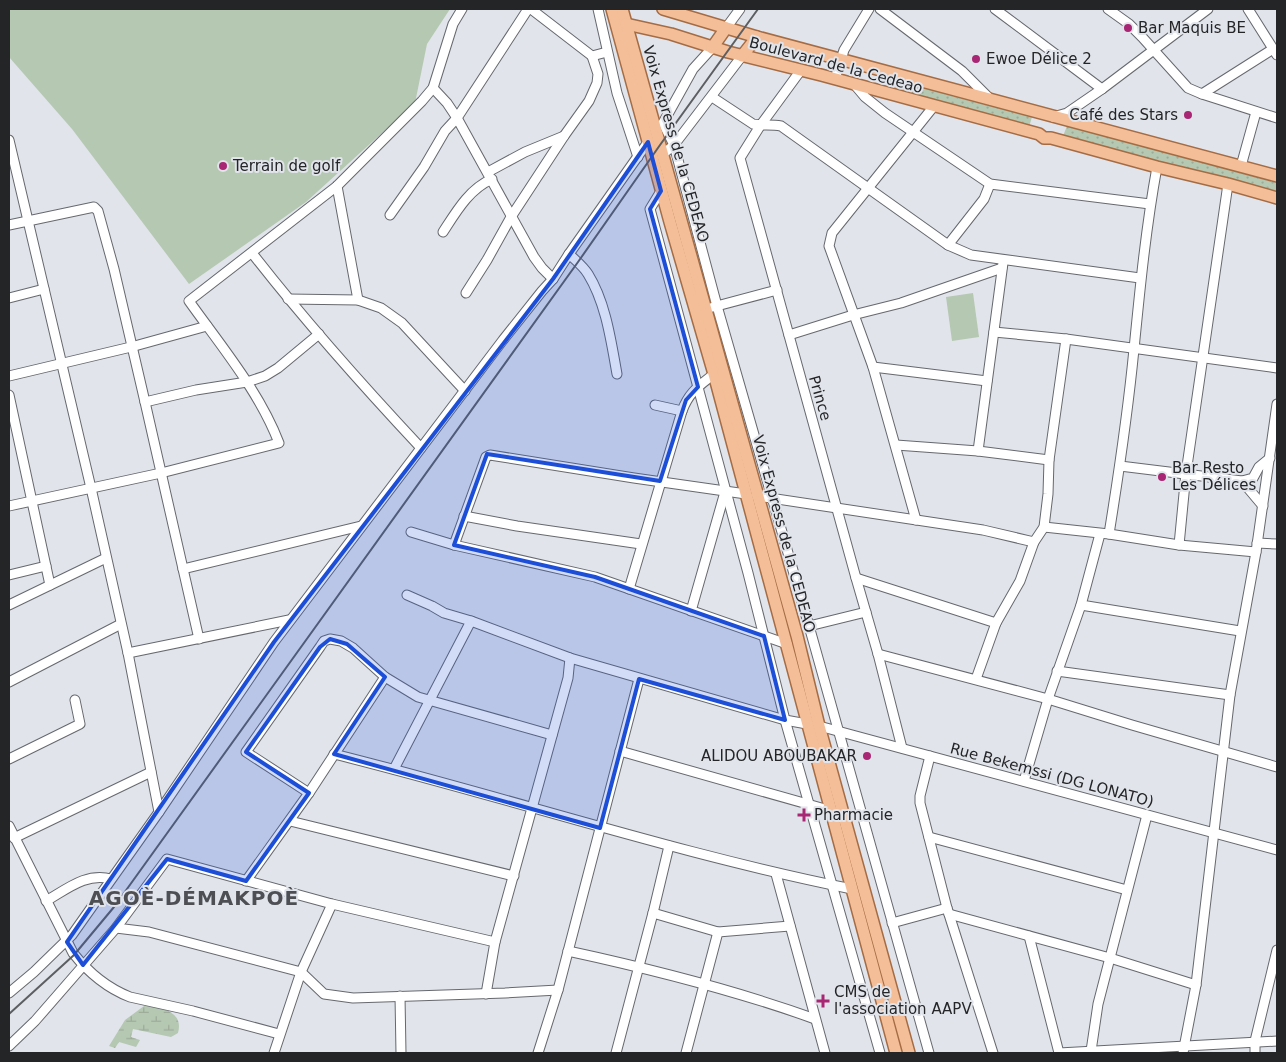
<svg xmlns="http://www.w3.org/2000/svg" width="1286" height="1062" font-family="'DejaVu Sans',sans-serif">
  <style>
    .grass { fill: #b5c8b2 }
    .wetland { fill: url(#wetland-marsh) }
    .park { fill: url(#park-dots) }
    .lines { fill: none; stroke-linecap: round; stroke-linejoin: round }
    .minor-casing { stroke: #66686f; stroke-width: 11 }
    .major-casing { stroke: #a56c44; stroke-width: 14 }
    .minor { stroke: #fff; stroke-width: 9 }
    .major { stroke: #f3be98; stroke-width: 11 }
    .rail { stroke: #5c5e61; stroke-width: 2 }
    .marked { fill: #1d4ed8; fill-opacity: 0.2; stroke: #1d4ed8; stroke-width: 4; stroke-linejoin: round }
    .poi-dot { fill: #a82673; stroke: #e1e4eb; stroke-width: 2 }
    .labels { text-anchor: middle; stroke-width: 4; stroke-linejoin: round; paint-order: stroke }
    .poi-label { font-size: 15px; fill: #242527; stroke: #e1e4eb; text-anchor: start }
    .street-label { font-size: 15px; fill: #242527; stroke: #e1e4eb }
    .district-label { font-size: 20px; font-weight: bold; letter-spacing: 1px; fill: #4d4f55; stroke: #e1e4eb }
  </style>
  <defs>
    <pattern id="wetland-marsh" width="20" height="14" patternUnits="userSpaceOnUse" patternTransform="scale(1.25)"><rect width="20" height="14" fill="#b5c8b2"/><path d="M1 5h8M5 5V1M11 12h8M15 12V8" fill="none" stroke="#9cac99"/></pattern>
    <pattern id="park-dots" width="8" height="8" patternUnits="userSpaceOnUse" patternTransform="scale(1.25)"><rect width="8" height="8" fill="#b5c8b2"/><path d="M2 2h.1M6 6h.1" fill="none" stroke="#9cac99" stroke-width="1.8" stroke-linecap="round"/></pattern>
  </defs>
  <rect width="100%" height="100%" fill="#e1e4eb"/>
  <!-- grass -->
  <g class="grass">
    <path d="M9,9H450L427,44L415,103L306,202L189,284L72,129L9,57Z"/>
    <path d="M973,293L979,337L952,341L946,297Z"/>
  </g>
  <!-- wetland -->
  <path class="wetland" d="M144,1006C161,1007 184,1011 178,1033L171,1037L133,1029L131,1037L140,1040L136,1047L119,1042L115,1048L109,1046L125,1020Z"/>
  <!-- park -->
  <g class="park">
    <path d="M889,77L948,95L1032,117L1029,127L886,87Z"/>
    <path d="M1067,126L1277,183V193L1063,136Z"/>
  </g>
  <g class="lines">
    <!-- minor casing -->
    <g class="minor-casing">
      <g id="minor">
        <path d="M531,9L592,56L607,52"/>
        <path d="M598,9L617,93L638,157"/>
        <path d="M880,9L962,71L991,100"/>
        <path d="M995,9L1102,89"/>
        <path d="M1108,9L1129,24L1142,37L1188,88L1202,94L1277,118"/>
        <path d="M1248,9L1277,55"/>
        <path d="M726,28L740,9"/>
        <path d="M712,48L693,69L663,123L674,145L717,306L809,626L929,1053"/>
        <path d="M801,70L760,126L740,158L856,578L878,654L902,748"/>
        <path d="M835,79L844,50L869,9"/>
        <path d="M854,84L865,97L885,113L990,184L1150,204"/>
        <path d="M433,88L447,103L457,118L534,257L542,268L553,279"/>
        <path d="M1202,94L1273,49"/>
        <path d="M712,97L753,124C762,126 771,124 781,126L948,245L971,255L1140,278"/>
        <path d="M1053,117L1067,113L1102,89L1208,9"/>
        <path d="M9,140L91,488L128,653L159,812"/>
        <path d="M663,154L674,145L742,56"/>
        <path d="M1241,166L1256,112"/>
        <path d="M488,172L525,152L564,136"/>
        <path d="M337,186L358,300"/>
        <path d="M661,191L650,209L748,573L785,720L880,1053"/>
        <path d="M390,215L424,167L445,131L457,118L528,9"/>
        <path d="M9,225L94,207L98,211L114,269L145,402L199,639"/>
        <path d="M443,232C456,212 469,189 492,179"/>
        <path d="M948,245L984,199L990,184"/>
        <path d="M252,253C305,321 362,385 421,448"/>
        <path d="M569,254C575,260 583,266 588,274C606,303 611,341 617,374"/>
        <path d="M466,293L487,260L511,217L564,136L589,101L597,83L598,74L592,56"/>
        <path d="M9,298L44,289"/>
        <path d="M288,299L358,300L381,308L402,323L465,391"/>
        <path d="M713,307L777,290"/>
        <path d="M994,332L1066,339L1277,368"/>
        <path d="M789,335L853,315L901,303L1002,268"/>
        <path d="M873,367L987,381"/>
        <path d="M9,376L131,347L207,326"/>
        <path d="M9,395L50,585"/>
        <path d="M145,402L196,390L247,382L265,376L278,368L319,334"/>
        <path d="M655,405L682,411"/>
        <path d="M896,445L978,451L1049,460"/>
        <path d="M978,451L1003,263"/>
        <path d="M1120,466L1242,481L1263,506"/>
        <path d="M1242,481L1253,478L1259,467L1270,458"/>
        <path d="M757,496L983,530L1034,542"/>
        <path d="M9,506L161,473L279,443C259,391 221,346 189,301L337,186L422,101L433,88L453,24L462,9"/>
        <path d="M464,516L517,526L641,544"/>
        <path d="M916,520L873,367L829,246L832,233L934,106"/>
        <path d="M1044,527L1109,534L1179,545L1256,552"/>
        <path d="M411,532L454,545L595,577L787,644"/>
        <path d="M1109,534C1119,472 1128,411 1134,349C1140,288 1146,227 1157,167"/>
        <path d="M1257,543L1277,544"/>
        <path d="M454,545L486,457L490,455L634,478L746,494"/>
        <path d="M1179,545L1186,473L1228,184"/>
        <path d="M183,569L361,526"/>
        <path d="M9,575L46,566"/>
        <path d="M856,578L996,623"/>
        <path d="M629,589L682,411C689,392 699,386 714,374"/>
        <path d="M407,595L432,606L444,613L471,621L570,658L785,720L807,724"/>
        <path d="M9,605L106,558"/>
        <path d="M1081,605L1240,631"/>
        <path d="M691,611L725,492"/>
        <path d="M809,626L866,612"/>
        <path d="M128,653L289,620"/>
        <path d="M878,654L1048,699L1132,725L1277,767"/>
        <path d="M1057,671L1230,695"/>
        <path d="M976,679L996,623L1020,581L1034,542L1044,527L1048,494L1049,460L1066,339"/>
        <path d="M9,682L121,624"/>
        <path d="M819,726L1277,850"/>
        <path d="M620,751L832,811"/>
        <path d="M334,754C507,797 677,854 852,889"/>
        <path d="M930,756L920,796V803L947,908L993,1053"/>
        <path d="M9,759L80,724L75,700"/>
        <path d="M394,769L471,621"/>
        <path d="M1024,781L1048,699L1081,605L1100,534"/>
        <path d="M309,793L246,752L320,647L324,641L330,639L341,641L353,648L385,677L418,697L552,735"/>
        <path d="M290,821L514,876"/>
        <path d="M9,826L73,953C88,972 107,988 130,997L193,1011L279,1034"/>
        <path d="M929,837L1127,890"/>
        <path d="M14,838L151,772"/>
        <path d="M776,874L825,1053"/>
        <path d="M246,881L309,793L385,677"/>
        <path d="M46,901C67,889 87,872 111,879"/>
        <path d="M653,913L718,932"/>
        <path d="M949,914L1110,958L1196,985"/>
        <path d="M892,923L947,908"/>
        <path d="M116,928L149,932L301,972L324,994L353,998L505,993L558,990"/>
        <path d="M1029,936L1059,1053"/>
        <path d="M568,951C651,969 735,990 815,1019"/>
        <path d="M9,993L34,972L72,935L159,812L274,642L503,340L542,291L553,279L569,254L648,142"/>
        <path d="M486,994L495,942L568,678L570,658"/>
        <path d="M400,996L401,1053"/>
        <path d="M9,1046L35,1021L116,928L167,859L332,904L495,942"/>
        <path d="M1091,1051L1098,1004L1147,815"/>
        <path d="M274,1053L301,972L332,904"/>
        <path d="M538,1053L558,990L639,679"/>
        <path d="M616,1053L653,913L669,846"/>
        <path d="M686,1053L718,932L790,926"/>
        <path d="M1059,1053L1277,1041"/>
        <path d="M1183,1053L1196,985L1230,695L1256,552L1277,404"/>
        <path d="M1255,1053V1041L1277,950"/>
      </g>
    </g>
    <!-- major casing -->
    <g class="major-casing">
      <g id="major">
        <path d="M612,9L670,222L714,374L896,1053"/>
        <path d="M622,9L797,636L819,726L909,1053"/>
        <path d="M663,9L757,37L1277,176"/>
        <path d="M626,24L671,34L728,52L821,75L1039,134L1044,138H1051L1157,167L1228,184L1277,198"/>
        <path d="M712,48L726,28"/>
        <path d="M742,56L757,37"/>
      </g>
    </g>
    <!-- minor -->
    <use href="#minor" class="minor"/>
    <!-- major -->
    <use href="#major" class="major"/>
    <!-- rail -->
    <path class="rail" d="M9,1014L74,955L114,907L578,262L660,145L758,9"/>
  </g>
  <!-- marked area -->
  <path class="marked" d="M648,142L661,191L650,209L698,387L686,400L660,481L487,454L454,545L595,577L764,636L785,720L639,679L600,828L334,754L385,677L347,644L330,639L320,647L246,752L309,793L246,881L167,859L83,965L67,942L274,642L553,279Z"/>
  <!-- markers -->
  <g class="poi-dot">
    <circle cx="1128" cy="28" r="5"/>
    <circle cx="976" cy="59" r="5"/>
    <circle cx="1188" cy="115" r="5"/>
    <circle cx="223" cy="166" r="5"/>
    <circle cx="1162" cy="477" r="5"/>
    <circle cx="867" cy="756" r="5"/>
    <path d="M801.5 807.5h5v5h5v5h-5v5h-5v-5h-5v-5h5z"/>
    <path d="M820.5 993.5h5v5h5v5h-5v5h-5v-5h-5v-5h5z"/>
  </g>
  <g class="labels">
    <!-- poi labels -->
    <g class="poi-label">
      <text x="1138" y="33">Bar Maquis BE</text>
      <text x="986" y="64">Ewoe Délice 2</text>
      <text x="1178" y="120" text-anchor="end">Café des Stars</text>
      <text x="233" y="171">Terrain de golf</text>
      <text x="1172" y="473">Bar Resto<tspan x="1172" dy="17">Les Délices</tspan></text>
      <text x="857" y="761" text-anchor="end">ALIDOU ABOUBAKAR</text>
      <text x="814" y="820">Pharmacie</text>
      <text x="834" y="997">CMS de<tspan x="834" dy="17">l'association AAPV</tspan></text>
    </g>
    <!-- street labels -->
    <g class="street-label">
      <text transform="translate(836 65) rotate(15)" y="5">Boulevard de la Cedeao</text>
      <text transform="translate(676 144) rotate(74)" y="5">Voix Express de la CEDEAO</text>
      <text transform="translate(820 398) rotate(74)" y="5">Prince</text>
      <text transform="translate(784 534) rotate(75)" y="5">Voix Express de la CEDEAO</text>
      <text transform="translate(1052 775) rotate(15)" y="5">Rue Bekemssi (DG LONATO)</text>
    </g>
    <!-- district labels -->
    <g class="district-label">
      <text x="194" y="905">AGOÈ-DÉMAKPOÈ</text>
    </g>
  </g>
  <!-- border -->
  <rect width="1286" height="1062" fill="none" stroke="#242527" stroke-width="20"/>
</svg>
